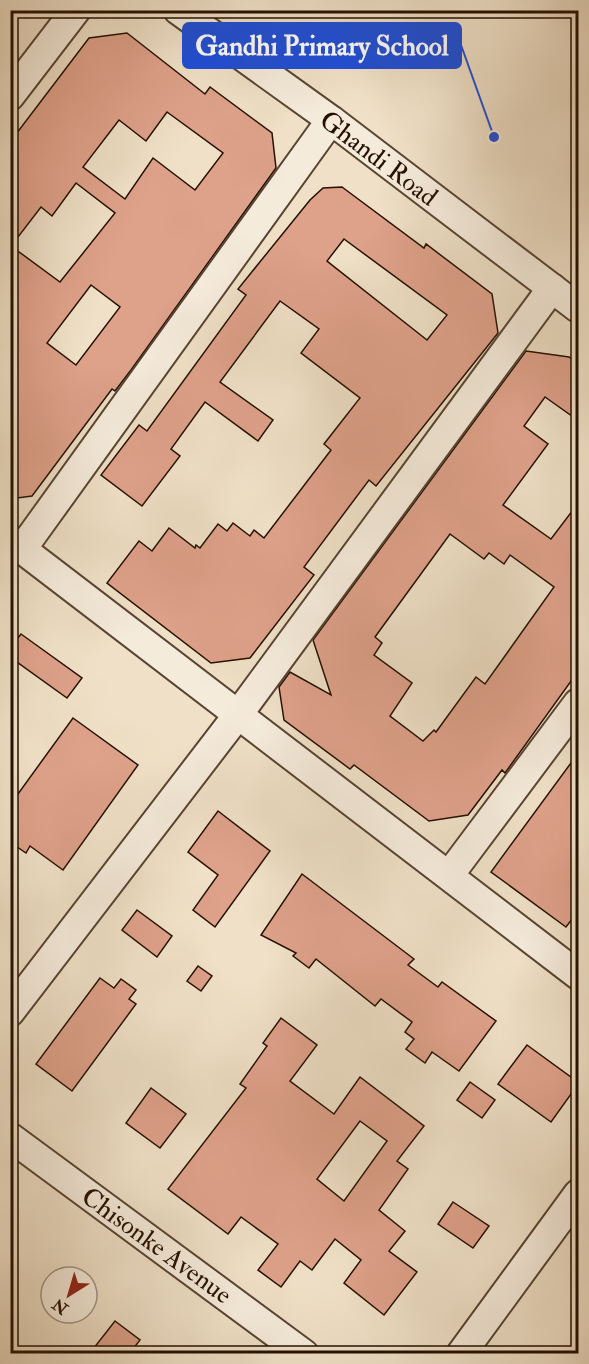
<svg xmlns="http://www.w3.org/2000/svg" width="589" height="1364" font-family="'IM FELL Double Pica',serif">
  <style>
    .building { fill: #dea18a; stroke: #251000; stroke-width: 1.5; fill-rule: evenodd }
    .lines { fill: none; stroke-linecap: round; stroke-linejoin: round }
    .minor-casing { stroke: #584432; stroke-width: 32 }
    .minor { stroke: #f5ebdb; stroke-width: 28 }
    .labels { text-anchor: middle; stroke-width: 5; stroke-linejoin: round; paint-order: stroke }
    .street-label { font-size: 26px; fill: #251000; stroke: #f5ebdb }
    .leader { fill: none; stroke: #1d4ed8; stroke-width: 2 }
    .callout-dot { fill: #1d4ed8; stroke: #f5ebdb; stroke-width: 2 }
    .callout { fill: #1d4ed8; stroke: #1d4ed8; stroke-width: 2 }
    .callout-label { font-size: 27px; text-anchor: middle; font-weight: bold; fill: #fff }
  </style>
  <rect width="100%" height="100%" fill="#efe0c7"/>
  <filter id="stains"><feTurbulence type="fractalNoise" baseFrequency=".00333" numOctaves="4"/><feColorMatrix values="0 0 0 0 .2 0 0 0 0 .09 0 0 0 0 .02 0 0 0 .5 -.17"/></filter>
  <radialGradient id="worn" r=".72"><stop offset=".6" stop-color="#630" stop-opacity="0"/><stop offset="1" stop-color="#630" stop-opacity=".3"/></radialGradient>
  <!-- building -->
  <g class="building">
    <path d="M127,33L205,94L210,87L272,133L276,168L131,370L115,391L112,389L32,496L10,499V142L89,38ZM167,112L223,153L195,190L153,158L125,199L83,167L119,120L146,141ZM76,183L115,213L60,282L11,246L41,207L52,216ZM91,285L120,307L76,365L47,343Z"/>
    <path d="M342,187L424,248L426,244L492,294L498,333L376,486L369,480L304,567L314,575L250,658L211,663L107,583L139,541L152,551L169,528L195,548L196,545L200,548L218,524L227,531L233,523L250,536L254,530L264,538L331,450L324,444L360,398L301,353L319,329L280,301L220,382L273,420L258,441L205,402L171,449L180,456L142,506L101,475L139,425L147,431L246,295L238,289L310,200L323,188ZM344,239L447,315L427,340L327,261Z"/>
    <path d="M526,351L569,357L579,364V421L545,397L524,426L548,444L503,505L551,539L579,502V670L505,773L502,770L468,815L429,821L354,765L350,769L284,720L279,687L290,672L331,695L313,640ZM450,534L484,559L489,553L504,564L510,555L554,587L485,684L476,677L436,732L434,730L423,741L390,716L412,683L374,655L382,643L375,637Z"/>
    <path d="M21,634L82,678L67,698L10,657V648Z"/>
    <path d="M73,718L138,765L63,870L30,846L26,853L10,842V805Z"/>
    <path d="M579,752V910L566,927L491,872Z"/>
    <path d="M218,811L270,851L215,927L193,910L218,875L188,852Z"/>
    <path d="M302,874L414,959L408,965L438,987L442,982L496,1021L459,1071L432,1052L425,1063L406,1049L414,1039L405,1032L412,1022L381,999L375,1006L316,959L309,968L293,956L296,953L261,935Z"/>
    <path d="M137,910L172,936L157,957L122,930Z"/>
    <path d="M198,966L212,976L201,991L187,981Z"/>
    <path d="M100,978L114,988L121,979L136,990L129,999L136,1004L72,1091L36,1064Z"/>
    <path d="M281,1018L317,1045L290,1081L334,1114L360,1077L424,1126L397,1161L408,1169L379,1210L405,1231L389,1251L417,1272L384,1315L344,1283L361,1260L335,1239L312,1270L300,1261L281,1287L258,1270L278,1244L241,1217L228,1234L168,1189L246,1088L240,1084L267,1046L263,1043ZM360,1121L387,1141L344,1201L317,1179Z"/>
    <path d="M527,1045L579,1083L551,1122L498,1084Z"/>
    <path d="M470,1082L495,1100L482,1118L457,1100Z"/>
    <path d="M151,1088L186,1114L160,1148L126,1123Z"/>
    <path d="M453,1202L489,1226L473,1248L438,1224Z"/>
    <path d="M115,1321L140,1340L130,1353H90Z"/>
  </g>
  <g class="lines">
    <!-- minor casing -->
    <g class="minor-casing">
      <g id="minor">
        <path d="M178,10L331,120L578,308"/>
        <path d="M10,96L76,10"/>
        <path d="M10,540L578,975"/>
        <path d="M22,549L331,120"/>
        <path d="M450,874L578,703"/>
        <path d="M10,1012L237,716L552,288"/>
        <path d="M10,1137L304,1354"/>
        <path d="M461,1354L578,1194"/>
      </g>
    </g>
    <!-- minor -->
    <use href="#minor" class="minor"/>
  </g>
  <g class="labels">
    <!-- street labels -->
    <g class="street-label">
      <text transform="translate(379 158) rotate(37)" y="9">Ghandi Road</text>
      <text transform="translate(157 1245) rotate(36)" y="9">Chisonke Avenue</text>
    </g>
  </g>
  <!-- callouts -->
  <path class="leader" d="M494 137L461 45"/>
  <circle class="callout-dot" cx="494" cy="137" r="6"/>
  <rect class="callout" x="183" y="23" width="278" height="45" rx="6"/>
  <g class="callout-label">
    <text x="322" y="55">Gandhi Primary School</text>
  </g>
  <!-- margin -->
  <rect width="589" height="1364" fill="none" stroke="#efe0c7" stroke-width="36"/>
  <rect x="12" y="12" width="565" height="1340" fill="none" stroke="#251000" stroke-width="3"/>
  <rect x="18" y="18" width="553" height="1328" fill="none" stroke="#251000" stroke-width="1.5"/>
  <!-- north arrow -->
  <g transform="translate(69 1295) rotate(217)"><circle r="28" fill="#f5ebdb" stroke="#a29383" stroke-width="1.5"/>
  <path d="M0-4.5L10 22L0 15L-10 22Z" fill="#8f2418"/>
  <text y="-9" font-size="16" font-weight="bold" text-anchor="middle" fill="#251000">N</text>
  </g>
  <rect width="100%" height="100%" filter="url(#stains)"/>
  <rect width="100%" height="100%" fill="url(#worn)"/>
</svg>
